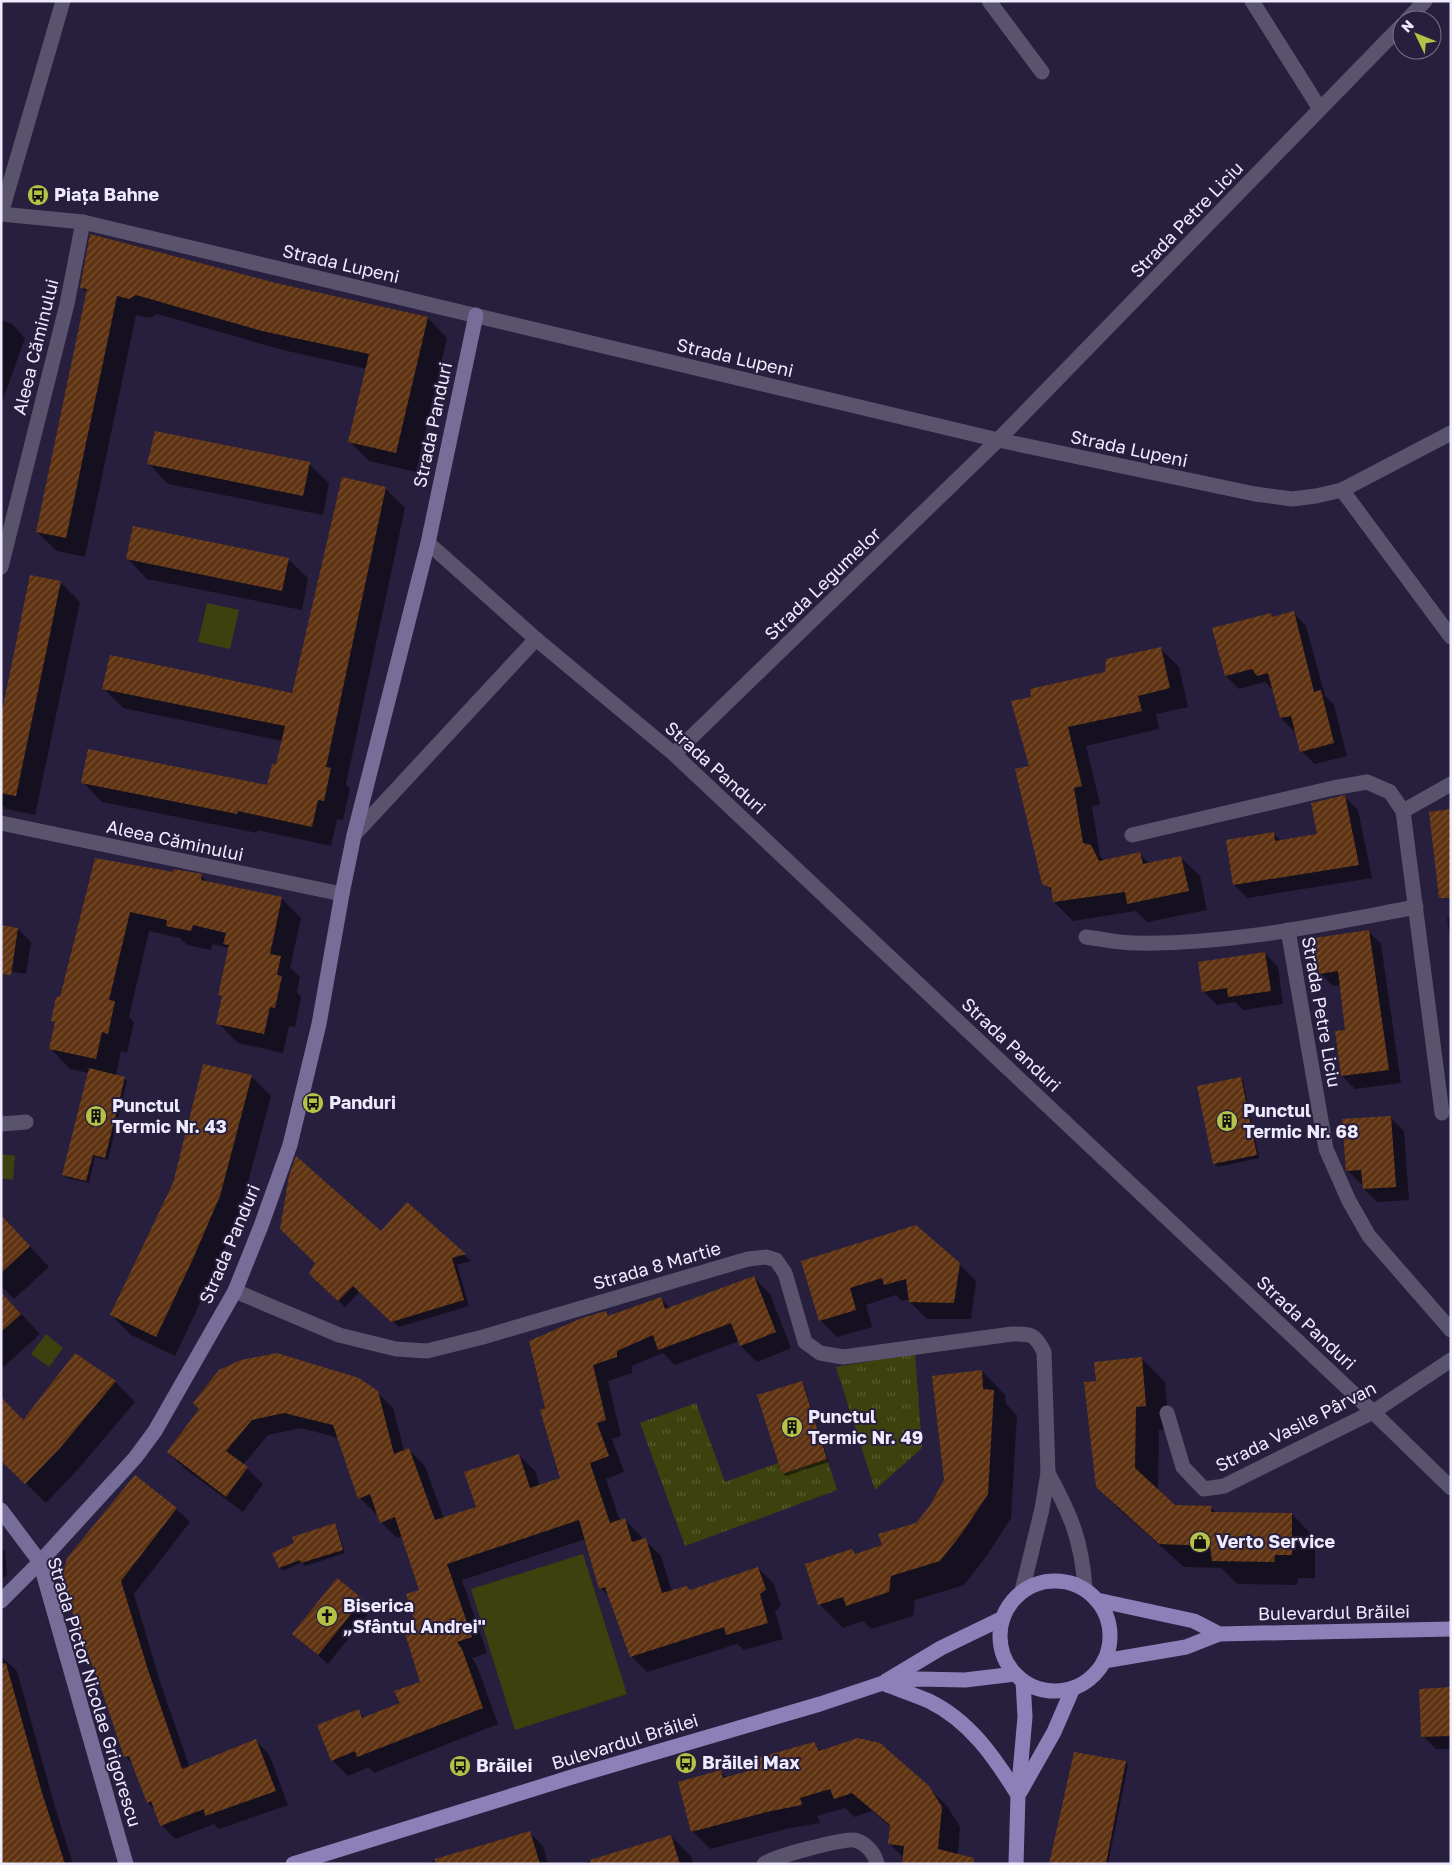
<svg xmlns="http://www.w3.org/2000/svg" width="1452" height="1865" font-family="'Golos Text',sans-serif">
  <style>
    .grass { fill: url(#grass-tufts) }
    .park { fill: #3d410d }
    .shadow { fill: #0007 }
    .building { fill: url(#building-hatch) }
    .lines { fill: none; stroke-linecap: round; stroke-linejoin: round }
    .street { stroke: #59536e; stroke-width: 15 }
    .secondary { stroke: #766d98; stroke-width: 15 }
    .primary { stroke: #8d80b8; stroke-width: 15 }
    .labels { text-anchor: middle; stroke-width: 4; stroke-linejoin: round; paint-order: stroke }
    .poi-label { font-size: 18px; font-weight: bold; fill: #eeebff; stroke: #271f3d; text-anchor: start }
    .street-label { font-size: 18px; fill: #eeebff; stroke: #271f3d }
  </style>
  <defs>
    <pattern id="grass-tufts" width="24" height="20" patternUnits="userSpaceOnUse" patternTransform="scale(1.25)"><rect width="24" height="20" fill="#3d410d"/><path d="M3 7l-1-3M5 7V3M7 7l1-3M15 17l-1-3M17 17v-4M19 17l1-3" fill="none" stroke="#595d31"/></pattern>
    <pattern id="building-hatch" width="6" height="6" patternUnits="userSpaceOnUse" patternTransform="scale(1.25)"><rect width="6" height="6" fill="#5f3311"/><path d="M-1 1l2-2M0 6l6-6M5 7l2-2" fill="none" stroke="#765135"/></pattern>
  </defs>
  <rect width="100%" height="100%" fill="#271f3d"/>
  <!-- grass -->
  <g class="grass">
    <path d="M915,1353L922,1448L875,1490L836,1367Z"/>
    <path d="M696,1403L725,1482L778,1463L782,1474L827,1459L837,1490L685,1546L640,1423Z"/>
  </g>
  <!-- park -->
  <g class="park">
    <path d="M207,603L239,610L230,649L198,642Z"/>
    <path d="M1,1154L15,1156L13,1180L1,1178Z"/>
    <path d="M46,1334L63,1348L49,1367L31,1354Z"/>
    <path d="M583,1554L627,1694L515,1730L471,1589Z"/>
  </g>
  <!-- shadow -->
  <g class="shadow">
    <path d="M276,284L428,318L447,338L416,472L369,461L349,441L367,369L283,350L157,314L150,318L136,315L85,557L57,551L37,532L87,293L81,287Z"/>
    <path d="M1,320L12,324L25,338L1,405Z"/>
    <path d="M149,464H309L329,483L323,515L168,484Z"/>
    <path d="M385,488L405,508L346,784L350,789L343,820L337,819L331,846L257,830V833L102,802L83,782L268,787L277,765L283,741L123,708L104,689L293,694Z"/>
    <path d="M128,559H288L308,578L302,610L147,579Z"/>
    <path d="M60,582L80,602L35,815L6,809L1,804V720Z"/>
    <path d="M1293,612L1306,626L1325,696L1334,705L1347,756L1315,764L1301,751L1296,731H1294L1281,718L1273,688L1272,689L1265,682L1239,689L1226,676L1270,614L1274,618Z"/>
    <path d="M1160,648L1179,667L1188,707L1156,714L1159,729L1086,746L1100,804L1092,806L1100,856L1105,861L1140,854L1150,864L1181,858L1200,876L1207,910L1147,922L1136,911L1073,921L1054,902L1053,893L1044,883L1030,767L1033,698L1106,674Z"/>
    <path d="M1345,797L1358,810L1372,878L1247,898L1234,885L1227,841L1273,833L1281,841L1319,835Z"/>
    <path d="M96,860L174,873L201,876L209,883L281,898L301,918L290,968L300,977L297,992L301,997L295,1027L289,1026L283,1053L238,1043L218,1023L223,999L220,995L230,948L212,944L211,950L187,945L180,938L149,931L129,1017L134,1022L127,1053L121,1051L116,1076L124,1078L127,1081L108,1160L95,1157L89,1183L67,1178L64,1175L89,1073L70,1069L51,1049L56,1024L52,1021L61,998Z"/>
    <path d="M1451,917V946L1447,918Z"/>
    <path d="M18,929L31,942L26,974L1,970Z"/>
    <path d="M1368,931L1381,944L1401,1083L1355,1089L1342,1076L1347,1031L1341,985L1333,986L1320,973Z"/>
    <path d="M1265,953L1278,967L1283,1004L1243,1010L1235,1002L1217,1005L1203,991Z"/>
    <path d="M251,1076L271,1096L239,1216L211,1280L175,1356L131,1335L111,1315Z"/>
    <path d="M1240,1078L1243,1081L1259,1158L1218,1167L1215,1164L1199,1087Z"/>
    <path d="M1390,1117L1404,1131L1409,1200L1377,1202L1364,1189V1183L1361,1184L1347,1170Z"/>
    <path d="M407,1204L471,1261L457,1265L469,1306L399,1327L360,1291L345,1307L311,1274L316,1263L381,1233Z"/>
    <path d="M1,1215L49,1267L14,1299L1,1286Z"/>
    <path d="M803,1262L959,1264L976,1281L971,1319H927L910,1302V1299L902,1301L896,1295L866,1305L872,1327L837,1337L820,1320Z"/>
    <path d="M754,1278L770,1294L791,1348L757,1362L741,1346L739,1341L675,1365L663,1353L632,1366V1373L608,1381L621,1436L612,1439L624,1472L606,1479L620,1521L625,1520L641,1536L642,1541L645,1540L661,1556L672,1592L687,1587L691,1591L758,1568L774,1584L781,1606L775,1611L783,1639L744,1650L737,1644L647,1672L631,1656L610,1597L600,1588L586,1539L462,1580L487,1653L472,1658L477,1666L498,1724L374,1773L369,1767L348,1776L332,1760L358,1711L365,1718L402,1704L422,1682L417,1623L420,1590L403,1536L397,1538L381,1522L378,1513L376,1514L360,1498L339,1438L301,1428L268,1435L243,1465L263,1484L243,1512L184,1468L168,1452L200,1409L377,1392L393,1408L404,1451L409,1450L425,1466L444,1519L477,1508L519,1455L535,1471L540,1486L562,1479L547,1409L605,1312L610,1317L661,1299L671,1309Z"/>
    <path d="M1,1292L40,1334L1,1369Z"/>
    <path d="M76,1355L115,1382L135,1402L80,1467L46,1503L1,1459L23,1421Z"/>
    <path d="M1141,1358L1165,1382L1169,1429L1159,1430L1158,1491L1174,1506L1211,1507L1217,1514H1292L1315,1538V1578H1298L1297,1585L1237,1584L1221,1568L1184,1567L1121,1511L1097,1487V1382Z"/>
    <path d="M982,1371L1005,1395L1006,1404L1017,1415L1011,1518L986,1557L964,1585L915,1600L913,1616L871,1629L863,1621L843,1628L819,1604L856,1555L883,1546L916,1524L930,1507L945,1481Z"/>
    <path d="M802,1382L804,1385L829,1462L786,1476L783,1473Z"/>
    <path d="M135,1477L176,1509L190,1522L134,1594L161,1685L190,1768L256,1741L269,1754L288,1805L219,1829L214,1824L175,1839L162,1825L156,1811L148,1803L134,1765L125,1756L102,1688Z"/>
    <path d="M335,1525L337,1528L345,1553L305,1566L302,1562L283,1571L280,1568L274,1553Z"/>
    <path d="M1,1547L5,1551L7,1575L1,1579Z"/>
    <path d="M362,1600L372,1609L328,1664L293,1633Z"/>
    <path d="M3,1658L17,1671L55,1807L73,1864H1V1659Z"/>
    <path d="M1451,1689V1749H1436L1423,1736Z"/>
    <path d="M813,1743L821,1751L928,1787L947,1806L960,1827L957,1863L904,1858L890,1844L891,1827L872,1811L854,1817L845,1808L817,1816L820,1823L790,1828L710,1849L692,1831L721,1772L727,1778L761,1769Z"/>
    <path d="M1126,1762L1128,1765L1108,1864H1052Z"/>
    <path d="M529,1832L543,1846L548,1864H425Z"/>
    <path d="M671,1836L691,1856L693,1864H580Z"/>
  </g>
  <!-- building -->
  <g class="building">
    <path d="M90,234L276,283L428,317L396,453L348,442L369,354L262,331L136,295L129,299L117,296L66,538L36,532L87,289L80,288Z"/>
    <path d="M155,431L310,462L303,496L147,464Z"/>
    <path d="M342,477L386,487L326,767L331,768L324,801L318,800L312,827L238,811L237,814L81,783L88,749L267,785L272,764H276L285,726L102,689L110,655L292,693Z"/>
    <path d="M133,526L289,558L282,591L126,559Z"/>
    <path d="M30,575L61,581L16,796L1,793V716Z"/>
    <path d="M1294,611L1314,692L1321,690L1334,743L1300,752L1291,716L1280,718L1268,673L1257,676L1252,669L1225,676L1212,628L1271,613L1272,617Z"/>
    <path d="M1161,647L1170,688L1138,696L1142,711L1068,727L1082,786L1074,788L1083,843L1091,845L1099,861L1140,852L1143,864L1181,856L1189,891L1127,904L1125,892L1053,902L1051,888L1042,884L1015,769L1029,766L1011,701L1031,697L1030,689L1105,672L1106,659Z"/>
    <path d="M1345,795L1359,865L1233,885L1226,840L1274,832L1275,841L1317,834L1311,803Z"/>
    <path d="M1451,809V898H1439L1429,812Z"/>
    <path d="M95,858L173,872L174,869L202,874L201,880L282,897L270,954L281,956L277,975L282,976L275,1008L270,1007L264,1034L216,1024L222,996L218,995L229,945L223,944L226,933L193,925L191,931L166,926L167,920L130,912L109,1000L115,1001L108,1034L102,1032L96,1059L49,1049L55,1022L51,1021L56,997H60Z"/>
    <path d="M1,925L18,928L11,975L1,974Z"/>
    <path d="M1369,930L1389,1070L1341,1076L1335,1031L1345,1030L1338,971L1319,974L1314,938Z"/>
    <path d="M1265,952L1271,991L1228,997L1227,988L1202,992L1198,962Z"/>
    <path d="M203,1064L252,1075L220,1196L192,1261L156,1337L110,1315L173,1183Z"/>
    <path d="M89,1068L125,1077L105,1158L93,1155L86,1181L62,1175Z"/>
    <path d="M1241,1077L1257,1155L1213,1164L1197,1086Z"/>
    <path d="M1391,1116L1396,1187L1363,1189L1361,1170L1346,1171L1342,1119Z"/>
    <path d="M296,1156L381,1231L407,1202L466,1254L452,1258L464,1300L391,1322L353,1286L338,1301L309,1274L315,1263L280,1229L289,1176Z"/>
    <path d="M1,1215L30,1246L1,1273Z"/>
    <path d="M916,1225L960,1263L954,1303L909,1302L906,1279L884,1285L882,1278L850,1288L856,1310L819,1321L801,1261Z"/>
    <path d="M754,1276L776,1332L740,1346L731,1323L658,1350L653,1335L617,1351V1357L593,1365L606,1420L597,1423L609,1456L590,1463L610,1523L625,1518L632,1542L646,1538L662,1593L687,1586L690,1590L758,1567L766,1589L760,1594L768,1623L726,1635L724,1627L630,1657L605,1587L599,1589L579,1520L447,1564L472,1637L457,1642L462,1649L483,1708L357,1757L355,1751L331,1761L317,1725L359,1709L362,1718L400,1703L394,1691L420,1682L403,1627L415,1622L406,1594L419,1590L395,1517L380,1523L370,1494L358,1499L333,1425L284,1413L252,1420L226,1451L248,1467L226,1497L167,1452L199,1409L193,1403L219,1370L241,1360L277,1353L359,1378L378,1391L394,1454L409,1448L435,1520L476,1507L464,1472L519,1454L530,1488L560,1478L540,1410L545,1408L529,1341L582,1318L606,1311L608,1316L661,1297L665,1309Z"/>
    <path d="M1,1292L21,1314L1,1332Z"/>
    <path d="M75,1353L116,1381L60,1448L25,1484L1,1461V1397L23,1420Z"/>
    <path d="M1142,1357L1146,1406L1136,1407L1135,1468L1175,1505L1212,1506L1211,1512L1292,1513V1555H1275L1274,1562L1212,1561L1210,1546L1159,1544L1096,1487L1084,1382L1096,1381L1094,1362Z"/>
    <path d="M982,1370L983,1389L994,1390L988,1494L962,1533L940,1561L891,1576L889,1592L846,1606L843,1597L818,1605L805,1564L852,1549L855,1554L882,1545L878,1534L916,1523L929,1507L944,1480L932,1376Z"/>
    <path d="M802,1381L827,1459L782,1474L757,1395Z"/>
    <path d="M135,1475L177,1508L121,1581L148,1670L182,1769L256,1739L276,1791L205,1816L204,1809L160,1826L151,1801L147,1803L129,1756L124,1757L101,1688L61,1583L67,1558Z"/>
    <path d="M335,1523L343,1550L301,1563L300,1560L279,1568L272,1553L294,1543L292,1537Z"/>
    <path d="M337,1578L363,1599L318,1655L292,1634Z"/>
    <path d="M6,1663L42,1793L65,1864H1V1664Z"/>
    <path d="M1451,1687V1736L1421,1737L1419,1689Z"/>
    <path d="M858,1738L880,1743L929,1786L942,1807L938,1849L974,1858L973,1864H902L904,1846L888,1844L890,1825L852,1793L834,1799L830,1789L800,1798L802,1805L771,1811L691,1832L678,1782L721,1770L723,1778L760,1768V1757L814,1742L819,1751Z"/>
    <path d="M1074,1752L1126,1761L1106,1864H1049Z"/>
    <path d="M530,1831L540,1864H435V1859Z"/>
    <path d="M671,1835L680,1864H591L590,1860Z"/>
  </g>
  <g class="lines">
    <!-- street -->
    <g class="street">
      <path d="M989,1L1042,72"/>
      <path d="M1252,1L1320,109"/>
      <path d="M1407,20L1425,1"/>
      <path d="M1,214L83,222L998,440L1255,494L1292,499L1316,496L1342,490L1451,433"/>
      <path d="M1,214L63,1"/>
      <path d="M1342,490L1451,637"/>
      <path d="M428,543L536,639L674,754L1373,1412L1451,1488"/>
      <path d="M1,567L67,304L83,222"/>
      <path d="M674,754L998,440L1402,25"/>
      <path d="M1403,811L1451,784"/>
      <path d="M1,823L342,894"/>
      <path d="M354,835L536,639"/>
      <path d="M1132,835L1333,788L1367,782L1390,792L1403,811L1442,1113"/>
      <path d="M1288,930L1326,1149L1349,1201L1369,1236L1451,1330"/>
      <path d="M1086,937C1102,939 1119,943 1135,943C1230,945 1324,924 1416,907"/>
      <path d="M1,1124L26,1122"/>
      <path d="M235,1291L339,1335L396,1349L427,1351L483,1337L748,1259L766,1257L776,1260L785,1273L805,1342L820,1353L843,1357L1012,1334C1032,1334 1035,1334 1044,1352L1048,1473L1042,1509L1022,1591"/>
      <path d="M1167,1413L1183,1467L1204,1489L1224,1486L1373,1412L1451,1360"/>
      <path d="M1048,1473C1071,1515 1082,1541 1085,1589"/>
      <path d="M764,1864C771,1857 845,1838 854,1840C865,1842 875,1853 877,1864"/>
    </g>
    <!-- secondary -->
    <g class="secondary">
      <path d="M1,1510L40,1562L126,1864"/>
      <path d="M1,1601L40,1562L135,1458L155,1431L235,1291L261,1226L290,1145L319,1024L342,894L354,835L428,543L476,315"/>
    </g>
    <!-- primary -->
    <g class="primary">
      <circle cx="1055" cy="1636" r="55"/>
      <path d="M1097,1600L1194,1621L1219,1634"/>
      <path d="M1104,1661L1186,1647L1219,1634L1451,1629"/>
      <path d="M886,1681L941,1648L1003,1618"/>
      <path d="M885,1684C900,1690 915,1695 929,1701C970,1721 995,1758 1018,1795"/>
      <path d="M1020,1792L1054,1732L1073,1688"/>
      <path d="M293,1864L575,1776L820,1704L883,1683L918,1679L965,1680L1015,1674"/>
      <path d="M1016,1864L1018,1795L1025,1717L1023,1681"/>
    </g>
  </g>
  <!-- icons -->
  <defs>
    <g id="bus-disc" transform="scale(1.125)"><circle r="9.5" fill="#b6c148" stroke="#271f3d"/><path d="M-5-6H5V4H4V6H2V4H-2V6H-4V4H-5ZM-3.5-4V0h7V-4ZM-3.5 1.2v1.5H-2V1.2ZM2 1.2v1.5H3.5V1.2Z" fill="#111"/></g>
    <g id="building-disc" transform="scale(1.125)"><circle r="9.5" fill="#b6c148" stroke="#271f3d"/><path d="M-4-6H4V6H1V3H-1V6H-4ZM-2.5-4.3h1.7v1.8h-1.7ZM.8-4.3h1.7v1.8H.8ZM-2.5-1h1.7V.8h-1.7ZM.8-1h1.7V.8H.8Z" fill="#111"/></g>
    <g id="shop-disc" transform="scale(1.125)"><circle r="9.5" fill="#b6c148" stroke="#271f3d"/><path d="M-5-2.5h2.3a2.7 3.5 0 0 1 5.4 0H5L5.5 6h-11ZM-1.5-2.5h3a1.5 2.3 0 0 0-3 0Z" fill="#111"/></g>
    <g id="church-disc" transform="scale(1.125)"><circle r="9.5" fill="#b6c148" stroke="#271f3d"/><path d="M-1.2-6h2.4v3.5h3.3v2.4h-3.3V6h-2.4V-.1h-3.3v-2.4h3.3Z" fill="#111"/></g>
  </defs>
  <g fill-rule="evenodd">
    <use href="#bus-disc" x="38" y="195"/>
    <use href="#bus-disc" x="313" y="1103"/>
    <use href="#building-disc" x="96" y="1116"/>
    <use href="#building-disc" x="1227" y="1121"/>
    <use href="#building-disc" x="792" y="1427"/>
    <use href="#shop-disc" x="1200" y="1542"/>
    <use href="#church-disc" x="327" y="1616"/>
    <use href="#bus-disc" x="686" y="1763"/>
    <use href="#bus-disc" x="460" y="1766"/>
  </g>
  <g class="labels">
    <!-- poi labels -->
    <g class="poi-label">
      <text x="54" y="201">Piața Bahne</text>
      <text x="329" y="1109">Panduri</text>
      <text x="112" y="1112">Punctul<tspan x="112" dy="21">Termic Nr. 43</tspan></text>
      <text x="1243" y="1117">Punctul<tspan x="1243" dy="21">Termic Nr. 68</tspan></text>
      <text x="808" y="1423">Punctul<tspan x="808" dy="21">Termic Nr. 49</tspan></text>
      <text x="1216" y="1548">Verto Service</text>
      <text x="343" y="1612">Biserica<tspan x="343" dy="21">„Sfântul Andrei"</tspan></text>
      <text x="702" y="1769">Brăilei Max</text>
      <text x="476" y="1772">Brăilei</text>
    </g>
    <!-- street labels -->
    <g class="street-label">
      <text transform="translate(1187 220) rotate(-46)" y="6">Strada Petre Liciu</text>
      <text transform="translate(341 264) rotate(13)" y="6">Strada Lupeni</text>
      <text transform="translate(36 347) rotate(-76)" y="6">Aleea Căminului</text>
      <text transform="translate(735 358) rotate(13)" y="6">Strada Lupeni</text>
      <text transform="translate(433 425) rotate(-78)" y="6">Strada Panduri</text>
      <text transform="translate(1129 449) rotate(12)" y="6">Strada Lupeni</text>
      <text transform="translate(823 584) rotate(-44)" y="6">Strada Legumelor</text>
      <text transform="translate(715 768) rotate(42)" y="6">Strada Panduri</text>
      <text transform="translate(175 841) rotate(12)" y="6">Aleea Căminului</text>
      <text transform="translate(1321 1012) rotate(80)" y="6">Strada Petre Liciu</text>
      <text transform="translate(1011 1045) rotate(43)" y="6">Strada Panduri</text>
      <text transform="translate(230 1244) rotate(-67)" y="6">Strada Panduri</text>
      <text transform="translate(657 1266) rotate(-16)" y="6">Strada 8 Martie</text>
      <text transform="translate(1306 1323) rotate(43)" y="6">Strada Panduri</text>
      <text transform="translate(1296 1427) rotate(-27)" y="6">Strada Vasile Pârvan</text>
      <text transform="translate(1334 1613) rotate(-1)" y="6">Bulevardul Brăilei</text>
      <text transform="translate(94 1692) rotate(73)" y="6">Strada Pictor Nicolae Grigorescu</text>
      <text transform="translate(625 1742) rotate(-17)" y="6">Bulevardul Brăilei</text>
    </g>
  </g>
  <!-- border -->
  <rect width="1452" height="1865" fill="none" stroke="#eeebff" stroke-width="5"/>
  <!-- north arrow -->
  <g transform="translate(1417 35) rotate(313)"><circle r="24" fill="#271f3d" stroke="#77718b"/>
  <path d="M0-4L9 19L0 12L-9 19Z" fill="#b6c148"/>
  <text y="-8" font-size="14" font-weight="bold" text-anchor="middle" fill="#eeebff">N</text>
  </g>
</svg>
